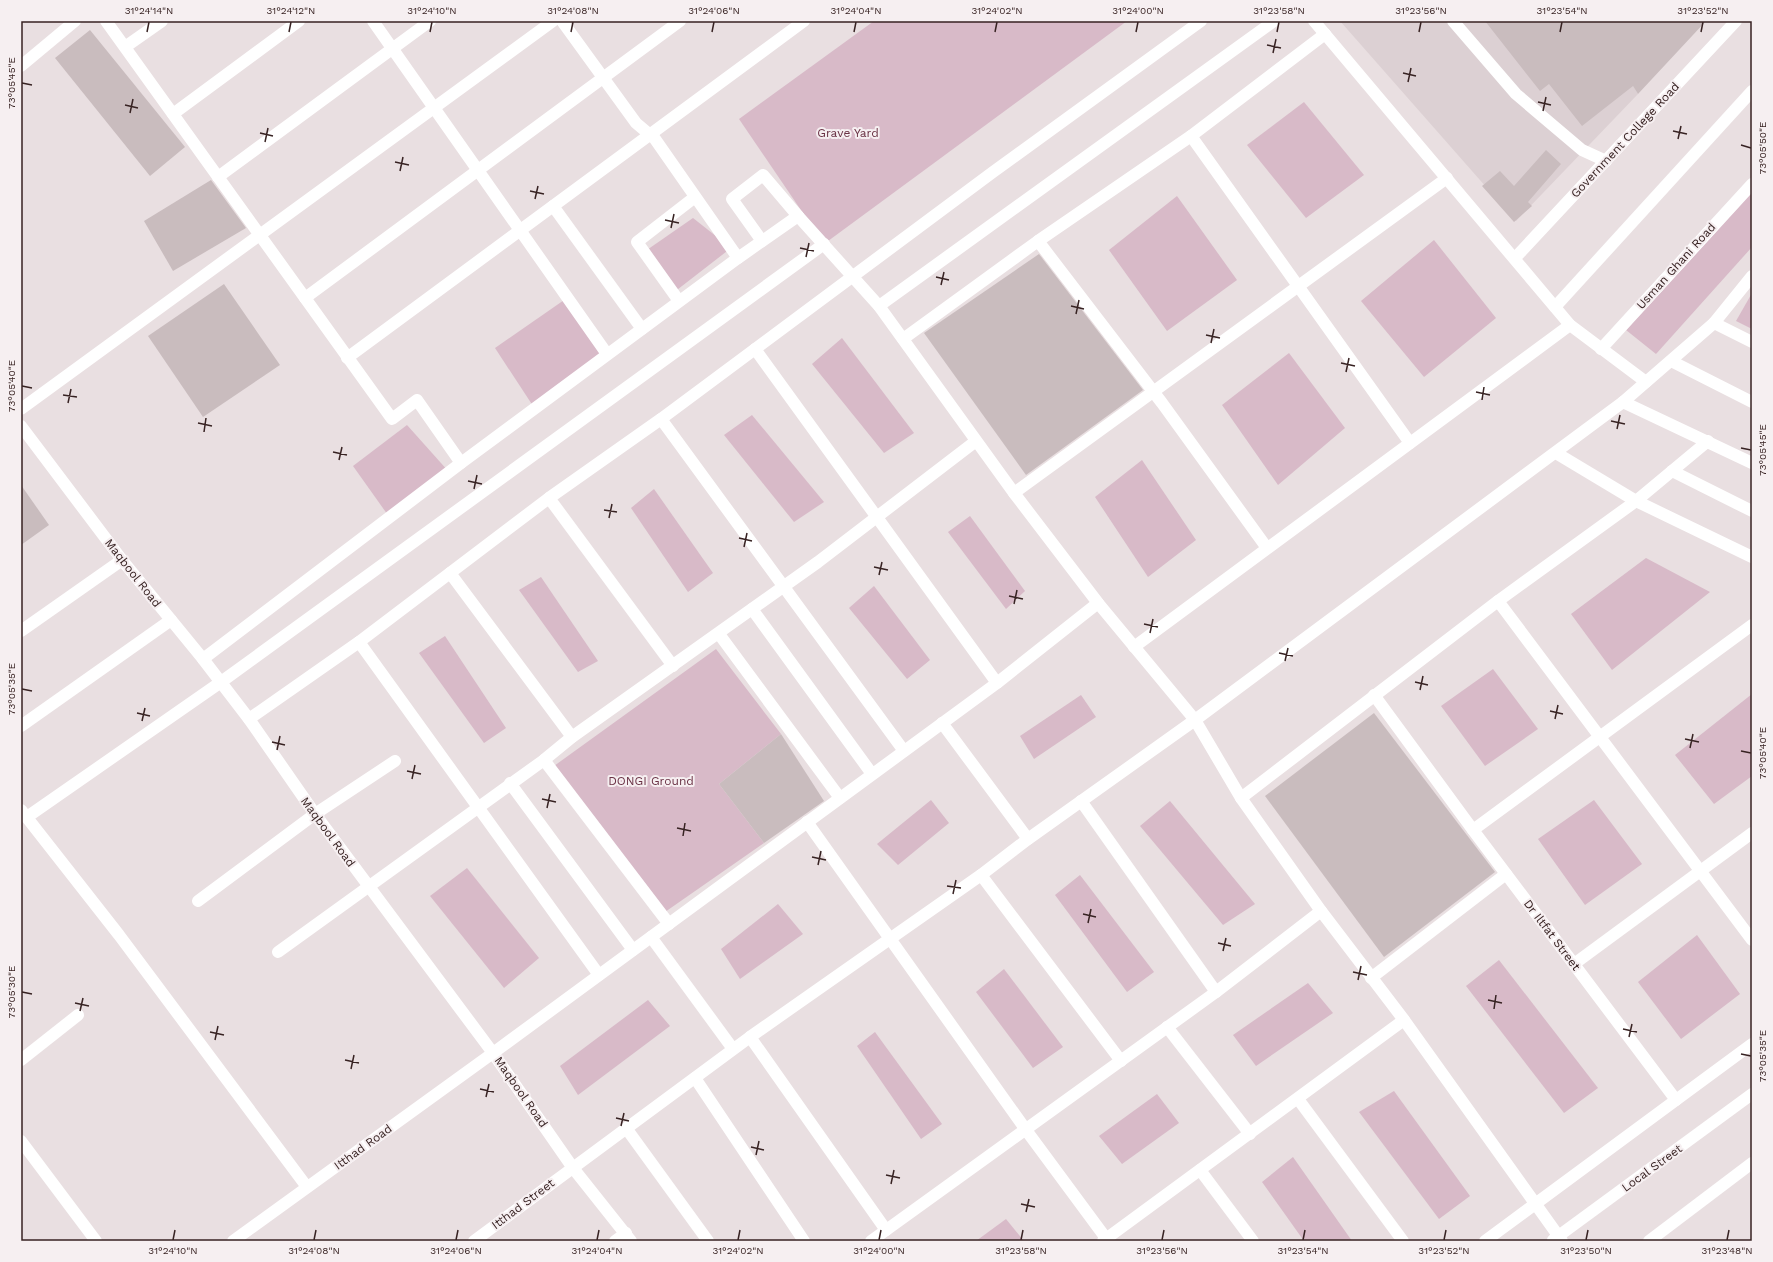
<svg xmlns="http://www.w3.org/2000/svg" width="1773" height="1262" font-family="'Work Sans',sans-serif">
  <style>
    .built { fill: #dcd0d3 }
    .green { fill: #d8bac8 }
    .building { fill: #c9bcbe }
    .lines { fill: none; stroke-linecap: round; stroke-linejoin: round }
    .minor { stroke: #fff; stroke-width: 12 }
    .ticks { fill: none; stroke: #372222; stroke-width: 1.5 }
    .labels { text-anchor: middle; stroke-width: 4; stroke-linejoin: round; paint-order: stroke }
    .park-label { font-size: 12px; fill: #693144; stroke: #f6eff1 }
    .street-label { font-size: 12px; fill: #372222; stroke: #f6eff1 }
    .neatline { fill: none; stroke: #372222; stroke-width: 1.5 }
    .ticks-label { font-size: 10px; text-anchor: middle; fill: #372222 }
  </style>
  <rect width="100%" height="100%" fill="#e9dfe1"/>
  <!-- built -->
  <path class="built" d="M1340,21H1594L1638,94L1516,221Z"/>
  <!-- green -->
  <g class="green">
    <path d="M874,21H1127L824,244L739,119Z"/>
    <path d="M1304,102L1364,175L1306,218L1247,145Z"/>
    <path d="M1752,192V247L1656,354L1626,330Z"/>
    <path d="M1177,196L1237,280L1167,331L1109,250Z"/>
    <path d="M693,218L731,248L673,293L644,252Z"/>
    <path d="M1434,240L1496,318L1424,377L1361,301Z"/>
    <path d="M1752,293V329L1736,321Z"/>
    <path d="M567,298L607,354L535,409L495,348Z"/>
    <path d="M842,338L914,433L884,453L812,364Z"/>
    <path d="M1289,353L1345,428L1278,485L1222,405Z"/>
    <path d="M752,415L824,502L794,522L724,435Z"/>
    <path d="M407,425L449,472L390,518L353,466Z"/>
    <path d="M1142,460L1196,540L1148,577L1095,497Z"/>
    <path d="M654,489L713,573L688,592L631,508Z"/>
    <path d="M970,516L1025,591L1006,609L948,532Z"/>
    <path d="M1646,558L1710,592L1612,670L1571,614Z"/>
    <path d="M541,577L598,661L578,672L519,590Z"/>
    <path d="M874,586L930,660L907,679L849,608Z"/>
    <path d="M445,636L506,728L484,743L419,653Z"/>
    <path d="M716,649L781,734L719,784L764,843L665,912L554,766Z"/>
    <path d="M1493,669L1538,729L1485,766L1441,706Z"/>
    <path d="M1752,694V776L1714,804L1675,755Z"/>
    <path d="M1081,695L1096,717L1034,759L1020,736Z"/>
    <path d="M931,800L949,823L898,865L877,844Z"/>
    <path d="M1594,800L1642,864L1585,905L1538,839Z"/>
    <path d="M1170,801L1255,904L1223,925L1140,826Z"/>
    <path d="M467,868L539,958L504,988L430,896Z"/>
    <path d="M1080,875L1154,972L1127,992L1055,895Z"/>
    <path d="M778,904L803,934L740,979L721,949Z"/>
    <path d="M1697,935L1740,994L1681,1039L1638,982Z"/>
    <path d="M1499,960L1598,1088L1564,1113L1466,986Z"/>
    <path d="M1004,969L1063,1047L1033,1068L976,992Z"/>
    <path d="M1308,983L1333,1013L1256,1066L1233,1035Z"/>
    <path d="M648,1000L670,1026L578,1095L560,1066Z"/>
    <path d="M875,1032L942,1124L921,1139L857,1046Z"/>
    <path d="M1394,1091L1470,1196L1439,1219L1359,1112Z"/>
    <path d="M1157,1094L1179,1123L1122,1164L1099,1136Z"/>
    <path d="M1293,1157L1352,1241H1304L1262,1182Z"/>
    <path d="M1006,1219L1024,1241H976Z"/>
  </g>
  <!-- building -->
  <g class="building">
    <path d="M1485,21H1706L1638,94L1633,86L1582,126L1549,84L1540,91Z"/>
    <path d="M90,30L185,147L150,176L55,58Z"/>
    <path d="M1546,150L1561,164L1528,202L1532,206L1514,222L1482,186L1500,171L1514,186Z"/>
    <path d="M211,180L246,228L173,271L144,221Z"/>
    <path d="M1039,254L1143,390L1026,475L924,333Z"/>
    <path d="M224,284L280,365L203,417L148,336Z"/>
    <path d="M21,485L49,525L21,545Z"/>
    <path d="M1374,713L1495,872L1384,957L1265,796Z"/>
    <path d="M781,734L824,801L764,843L719,784Z"/>
  </g>
  <g class="lines">
    <!-- minor -->
    <g class="minor">
      <path d="M106,21L392,419L417,400L461,463L203,659"/>
      <path d="M373,21L607,354"/>
      <path d="M562,21L636,123L655,139L738,258L798,216L879,306L1014,493L1098,603"/>
      <path d="M1314,21L1570,325L1646,382"/>
      <path d="M1453,21L1516,94L1582,150L1606,161"/>
      <path d="M125,47L162,21"/>
      <path d="M21,66L75,21"/>
      <path d="M173,114L299,21"/>
      <path d="M1191,136L1410,443"/>
      <path d="M218,177L430,21"/>
      <path d="M553,206L642,329"/>
      <path d="M762,241L732,199L763,175L798,216"/>
      <path d="M1038,241L1162,403L1267,548"/>
      <path d="M1515,258L1736,21"/>
      <path d="M305,298L680,21"/>
      <path d="M679,301L637,242L695,197"/>
      <path d="M879,306L1274,21"/>
      <path d="M1555,307L1752,91"/>
      <path d="M1714,323L1752,342"/>
      <path d="M903,339L1038,241L1191,136L1325,34"/>
      <path d="M755,349L997,683"/>
      <path d="M1601,349L1752,184"/>
      <path d="M347,358L804,21"/>
      <path d="M1671,361L1752,402"/>
      <path d="M1623,402L1752,463"/>
      <path d="M21,409L553,21"/>
      <path d="M661,419L904,751"/>
      <path d="M21,426L122,560L203,659L249,719L315,814L493,1053L573,1168L631,1241"/>
      <path d="M1556,453L1636,501L1752,557"/>
      <path d="M461,463L738,258"/>
      <path d="M1672,471L1752,511"/>
      <path d="M1014,493L1447,178"/>
      <path d="M549,498L673,666"/>
      <path d="M450,573L572,737"/>
      <path d="M1498,601L1752,940"/>
      <path d="M752,609L872,774"/>
      <path d="M21,631L122,560"/>
      <path d="M719,634L840,798"/>
      <path d="M359,642L599,975"/>
      <path d="M1134,647L1570,325"/>
      <path d="M1374,695L1473,830L1676,1100L1752,1044"/>
      <path d="M249,719L359,642L549,498L661,419L993,172L1201,21"/>
      <path d="M942,723L1028,839"/>
      <path d="M21,726L171,620"/>
      <path d="M544,760L669,924"/>
      <path d="M510,783L633,950"/>
      <path d="M1241,798L1498,601L1636,501L1708,441"/>
      <path d="M1081,801L1216,992"/>
      <path d="M21,810L119,935L307,1187"/>
      <path d="M27,817L221,682L824,244"/>
      <path d="M807,822L1026,1130L1108,1241"/>
      <path d="M1473,830L1752,625"/>
      <path d="M981,875L1121,1061"/>
      <path d="M198,901L315,814L395,761"/>
      <path d="M651,937L733,1049"/>
      <path d="M278,952L544,760L572,737L818,562L976,441"/>
      <path d="M1574,964L1752,833"/>
      <path d="M1371,978L1506,874"/>
      <path d="M1167,1027L1250,1134"/>
      <path d="M750,1037L886,1230"/>
      <path d="M21,1060L78,1015"/>
      <path d="M695,1078L804,1241"/>
      <path d="M1298,1099L1403,1241"/>
      <path d="M626,1128L708,1241"/>
      <path d="M21,1141L96,1241"/>
      <path d="M1200,1170L1253,1241"/>
      <path d="M1553,1240L1752,1094"/>
      <path d="M233,1241L493,1053L997,683L1098,603L1195,720L1241,798L1321,911L1404,1020L1562,1241"/>
      <path d="M474,1241L750,1037L981,875L1028,839L1195,720L1623,402L1714,323L1752,276"/>
      <path d="M615,1241L626,1233"/>
      <path d="M871,1241L1216,992L1321,911"/>
      <path d="M1103,1241L1404,1020"/>
      <path d="M1485,1241L1676,1100"/>
      <path d="M1649,1241L1752,1163"/>
    </g>
  </g>
  <!-- ticks -->
  <path class="ticks" d="M147,32L149,22M289,32L291,22M430,32L432,22M571,32L573,22M712,32L714,22M854,32L856,22M995,32L997,22M1136,32L1138,22M1277,32L1279,22M1419,32L1421,22M1560,32L1562,22M1701,32L1703,22M1267,45L1281,48M1273,53L1276,39M1403,73L1416,76M1408,82L1411,68M22,83L32,85M1538,102L1551,105M125,105L138,108M1543,111L1546,97M130,113L133,99M1673,131L1687,134M260,133L273,136M1678,139L1681,126M265,142L268,128M1741,145L1751,148M395,162L409,165M400,171L403,157M530,191L544,194M535,199L538,186M665,220L679,223M671,228L674,214M800,248L814,251M806,257L809,243M936,277L949,280M941,285L944,272M1071,306L1084,309M1076,314L1079,300M1206,335L1220,338M1211,343L1214,329M1341,363L1355,366M1346,372L1349,358M22,386L32,388M1476,392L1490,395M63,395L77,397M1482,400L1484,387M68,403L71,389M1611,421L1625,424M198,423L212,426M1617,429L1620,415M204,432L206,418M1741,448L1751,450M333,452L347,455M339,460L342,447M468,481L482,484M474,489L477,475M604,510L617,512M609,518L612,504M739,538L752,541M744,547L747,533M874,567L888,570M879,575L882,562M1009,596L1023,599M1014,604L1017,590M1144,624L1158,627M1150,633L1153,619M1279,653L1293,656M1285,661L1288,648M1415,682L1428,685M22,689L32,691M1420,690L1423,676M1550,711L1563,714M137,713L150,716M1555,719L1558,705M142,721L145,708M1685,739L1699,742M272,742L285,745M1690,748L1693,734M277,750L280,736M1741,751L1751,753M407,771L421,774M412,779L415,765M542,799L556,802M547,808L550,794M677,828L691,831M683,836L685,823M812,857L826,860M818,865L821,851M947,886L961,888M953,894L956,880M1083,914L1096,917M1088,923L1091,909M1218,943L1231,946M1223,951L1226,938M1353,972L1367,975M1358,980L1361,966M22,992L32,994M1488,1000L1502,1003M75,1003L89,1006M1494,1009L1496,995M80,1011L83,998M1623,1029L1637,1032M210,1032L224,1035M1629,1037L1632,1024M215,1040L218,1026M1741,1054L1751,1056M345,1060L359,1063M351,1069L354,1055M480,1089L494,1092M486,1097L489,1084M616,1118L629,1121M621,1126L624,1113M751,1147L764,1150M756,1155L759,1141M886,1175L900,1178M891,1184L894,1170M1021,1204L1035,1207M1026,1212L1029,1199M173,1240L175,1230M314,1240L316,1230M456,1240L458,1230M597,1240L599,1230M738,1240L740,1230M879,1240L881,1230M1021,1240L1023,1230M1162,1240L1164,1230M1303,1240L1305,1230M1444,1240L1446,1230M1586,1240L1588,1230M1727,1240L1729,1230"/>
  <g class="labels">
    <!-- park labels -->
    <g class="park-label">
      <text x="848" y="137">Grave Yard</text>
      <text x="651" y="785">DONGI Ground</text>
    </g>
    <!-- street labels -->
    <g class="street-label">
      <text transform="translate(1625 140) rotate(-47)" y="4">Government College Road</text>
      <text transform="translate(1676 266) rotate(-48)" y="4">Usman Ghani Road</text>
      <text transform="translate(133 573) rotate(52)" y="4">Maqbool Road</text>
      <text transform="translate(328 832) rotate(54)" y="4">Maqbool Road</text>
      <text transform="translate(1552 935) rotate(53)" y="4">Dr Iltfat Street</text>
      <text transform="translate(521 1092) rotate(55)" y="4">Maqbool Road</text>
      <text transform="translate(363 1147) rotate(-36)" y="4">Itthad Road</text>
      <text transform="translate(1652 1168) rotate(-36)" y="4">Local Street</text>
      <text transform="translate(523 1204) rotate(-37)" y="4">Itthad Street</text>
    </g>
  </g>
  <!-- border -->
  <rect width="1773" height="1262" fill="none" stroke="#f6eff1" stroke-width="44"/>
  <rect x="22" y="22" width="1729" height="1218" class="neatline"/>
  <g class="ticks-label">
    <text x="149" y="14">31°24'14"N</text>
    <text x="291" y="14">31°24'12"N</text>
    <text x="432" y="14">31°24'10"N</text>
    <text x="573" y="14">31°24'08"N</text>
    <text x="714" y="14">31°24'06"N</text>
    <text x="856" y="14">31°24'04"N</text>
    <text x="997" y="14">31°24'02"N</text>
    <text x="1138" y="14">31°24'00"N</text>
    <text x="1279" y="14">31°23'58"N</text>
    <text x="1421" y="14">31°23'56"N</text>
    <text x="1562" y="14">31°23'54"N</text>
    <text x="1703" y="14">31°23'52"N</text>
    <text transform="translate(11 83) rotate(-90)" y="4">73°05'45"E</text>
    <text transform="translate(1762 148) rotate(-90)" y="4">73°05'50"E</text>
    <text transform="translate(11 386) rotate(-90)" y="4">73°05'40"E</text>
    <text transform="translate(1762 450) rotate(-90)" y="4">73°05'45"E</text>
    <text transform="translate(11 689) rotate(-90)" y="4">73°05'35"E</text>
    <text transform="translate(1762 753) rotate(-90)" y="4">73°05'40"E</text>
    <text transform="translate(11 992) rotate(-90)" y="4">73°05'30"E</text>
    <text transform="translate(1762 1056) rotate(-90)" y="4">73°05'35"E</text>
    <text x="173" y="1254">31°24'10"N</text>
    <text x="314" y="1254">31°24'08"N</text>
    <text x="456" y="1254">31°24'06"N</text>
    <text x="597" y="1254">31°24'04"N</text>
    <text x="738" y="1254">31°24'02"N</text>
    <text x="879" y="1254">31°24'00"N</text>
    <text x="1021" y="1254">31°23'58"N</text>
    <text x="1162" y="1254">31°23'56"N</text>
    <text x="1303" y="1254">31°23'54"N</text>
    <text x="1444" y="1254">31°23'52"N</text>
    <text x="1586" y="1254">31°23'50"N</text>
    <text x="1727" y="1254">31°23'48"N</text>
  </g>
</svg>
